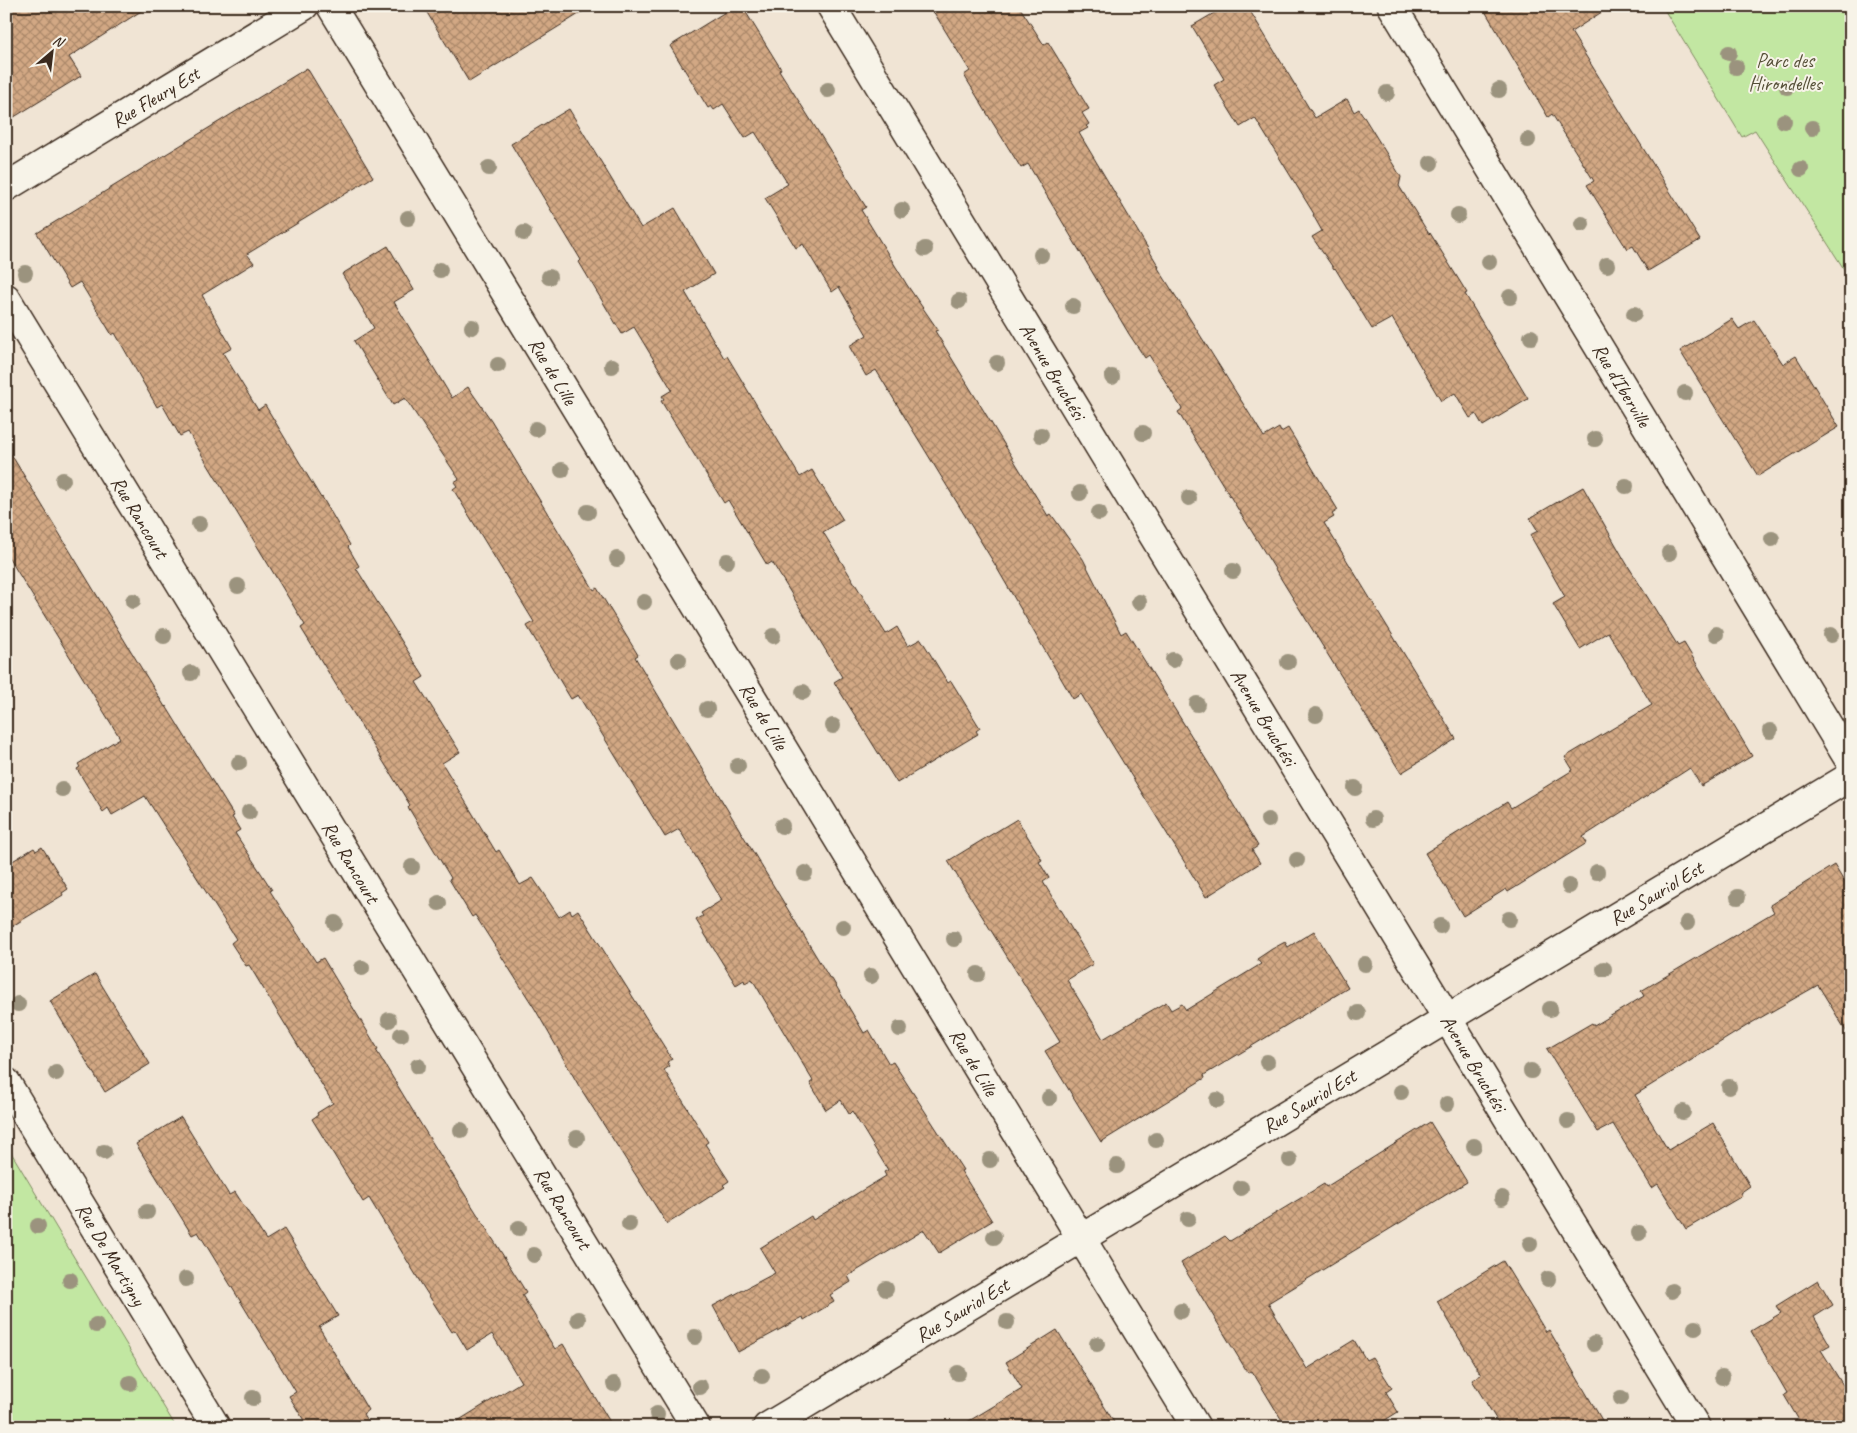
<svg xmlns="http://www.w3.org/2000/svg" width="1857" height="1433" font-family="Caveat,sans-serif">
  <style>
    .park { fill: #c2e7a2; stroke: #7e8860 }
    .building { fill: url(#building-cross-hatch); stroke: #3b2a1e }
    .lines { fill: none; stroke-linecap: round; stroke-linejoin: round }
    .minor-casing { stroke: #3b2a1e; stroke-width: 31 }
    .minor { stroke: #f7f3e8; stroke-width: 28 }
    .tree { fill: #9b937e }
    .labels { text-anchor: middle; stroke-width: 4; stroke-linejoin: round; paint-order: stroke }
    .park-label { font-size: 20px; fill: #565038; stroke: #f7f3e8 }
    .street-label { font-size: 20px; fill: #3b2a1e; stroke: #f7f3e8 }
  </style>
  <defs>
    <pattern id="building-cross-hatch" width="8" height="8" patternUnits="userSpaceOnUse" patternTransform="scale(1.25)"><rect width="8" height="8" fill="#d2a884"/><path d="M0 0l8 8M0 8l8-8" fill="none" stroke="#ac896b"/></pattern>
  </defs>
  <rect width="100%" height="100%" fill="#f0e4d4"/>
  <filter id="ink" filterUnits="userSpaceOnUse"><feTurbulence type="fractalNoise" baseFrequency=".02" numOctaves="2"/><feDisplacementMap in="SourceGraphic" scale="10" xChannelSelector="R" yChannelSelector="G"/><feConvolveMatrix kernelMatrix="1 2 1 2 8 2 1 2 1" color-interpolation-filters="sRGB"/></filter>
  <g filter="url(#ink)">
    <!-- park -->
    <g class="park">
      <path d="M1662,6H1851V280L1755,130L1742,137Z"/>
      <path d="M6,1144L176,1427H6Z"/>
    </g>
    <!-- building -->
    <g class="building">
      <path d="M6,6H149L69,57L81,76L6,122Z"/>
      <path d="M423,6H592L469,82Z"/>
      <path d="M735,6H742L781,69L779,70L866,207L861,210L907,285L938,330L935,331L1048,516L1051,514L1083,559L1121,634L1126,631L1212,769L1258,846L1252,850L1260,863L1206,897L1081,694L1073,699L994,563L876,370L866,376L849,346L867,335L839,287L832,292L803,244L796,248L765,198L788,184L755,132L745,138L723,104L714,110L711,106L708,108L670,46Z"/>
      <path d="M930,6H1019L1044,45L1048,42L1089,109L1082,113L1089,124L1086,126L1088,128L1079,133L1159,267L1158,268L1264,437L1279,428L1281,432L1288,428L1338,510L1332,514L1334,517L1324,523L1456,739L1401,773L1178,412L1182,409L1167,384L1149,355L1145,358L1129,334L1028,164L1021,168L991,120L964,75L970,71Z"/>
      <path d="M1226,6H1247L1315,118L1347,99L1354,112L1359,109L1401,177L1399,186L1429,234L1430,233L1467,293L1465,294L1528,399L1483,426L1476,414L1470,418L1455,393L1441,401L1392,318L1372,329L1335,268L1334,269L1312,237L1322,231L1313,215L1314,214L1255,118L1240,127L1214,85L1224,79L1192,26Z"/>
      <path d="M1482,6H1611L1571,32L1700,240L1648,271L1633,246L1627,249L1587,185L1594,181L1552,114L1548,117Z"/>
      <path d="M307,68L373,177L247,254L254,263L202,295L232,348L223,353L258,410L265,405L321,498L322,497L350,545L348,547L359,566L356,568L424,677L416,682L460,752L442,763L496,852L499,850L520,885L533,878L559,917L570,910L572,914L578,910L672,1059L667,1062L670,1066L664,1070L708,1142L705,1144L729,1181L723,1185L725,1187L667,1224L579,1086L535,1009L475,915L472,917L449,879L451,878L408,807L410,805L301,628L305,625L188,432L180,436L162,404L157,407L115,333L112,335L80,282L70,288L37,233Z"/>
      <path d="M569,109L641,228L675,208L714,274L685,292L724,358L727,356L800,477L812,470L843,520L823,532L886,634L897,627L908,646L921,639L948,683L951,681L980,728L976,731L978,734L897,783L834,682L842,677L772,562L767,565L728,500L724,503L661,401L664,399L662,396L672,390L634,327L622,334L579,262L581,260L511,144Z"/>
      <path d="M388,246L414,290L394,302L452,398L468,387L491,420L594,590L597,588L638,655L635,657L830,979H832L864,1033L869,1030L889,1064L893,1062L963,1170L961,1171L992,1221L939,1253L924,1230L848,1276L851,1282L830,1295L834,1302L804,1320L803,1317L738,1352L713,1306L775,1273L760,1248L811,1216L813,1220L886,1176L884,1172L888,1170L852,1111L849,1114L841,1100L826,1110L810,1083L813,1081L752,979L745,983L744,980L736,985L696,920L703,916L701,913L722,900L679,829L665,837L578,695L571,699L527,626L534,622L453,489L457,486L454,482L459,479L405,398L393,405L354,341L374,328L342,274Z"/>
      <path d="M1732,319L1739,329L1754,320L1783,364L1796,356L1839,427L1758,476L1680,351Z"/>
      <path d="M6,446L165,707L166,706L234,816L232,817L240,830L235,833L272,890L270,891L316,962L323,958L378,1049L376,1050L422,1126L526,1292L522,1295L555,1349L563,1344L613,1427H448L521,1382L492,1334L467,1350L455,1330L452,1332L422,1285L369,1198L363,1202L312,1119L318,1115L317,1113L333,1103L249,965L246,966L231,943L236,939L145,796L112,815L108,808L103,812L77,769L80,767L78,764L120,738L6,553Z"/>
      <path d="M1583,487L1625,561L1678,646L1684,643L1752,756L1701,786L1690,768L1583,837L1587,843L1508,892L1506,889L1463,916L1425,853L1507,802L1511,808L1573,770L1565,757L1652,705L1608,632L1580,649L1553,604L1565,597L1530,535L1538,531L1530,518Z"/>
      <path d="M1017,819L1042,860L1039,862L1049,878L1043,882L1093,964L1067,980L1103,1039L1166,1002L1171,1010L1182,1004L1186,1010L1261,964L1257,959L1272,949L1285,942L1288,947L1314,931L1348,988L1204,1075L1205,1078L1101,1142L1045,1051L1060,1042L948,861Z"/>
      <path d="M42,847L68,889L62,893L63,895L6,930V865L34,848L36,851Z"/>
      <path d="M1834,865L1851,893V1039L1818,985L1753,1022L1635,1095L1668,1150L1713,1123L1750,1186L1740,1193L1742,1196L1686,1229L1658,1184L1652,1188L1613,1124L1598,1132L1547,1049L1592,1023L1594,1026L1644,996L1641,991L1774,912L1770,905Z"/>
      <path d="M95,974L150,1064L105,1092L50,1001Z"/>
      <path d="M181,1117L229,1195L235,1192L266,1240L284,1229L311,1272L338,1316L319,1327L368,1410L363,1414L371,1427H308L289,1396L296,1392L198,1232L192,1235L136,1144Z"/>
      <path d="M1430,1122L1467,1182L1268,1303L1307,1369L1354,1340L1366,1360L1372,1357L1392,1388L1386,1392L1398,1412L1374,1427H1286L1252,1371L1248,1373L1181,1263L1225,1236L1230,1241L1324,1184L1326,1187Z"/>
      <path d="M1503,1261L1546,1332L1549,1330L1606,1427H1501L1472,1380L1481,1375L1437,1301Z"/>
      <path d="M1818,1280L1833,1305L1814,1317L1830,1345L1821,1350L1851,1398V1427H1803L1784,1395L1787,1393L1751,1331L1781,1313L1776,1306Z"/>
      <path d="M1057,1330L1117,1427H959L1022,1389L1006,1362Z"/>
    </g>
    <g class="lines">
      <!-- minor casing -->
      <g class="minor-casing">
        <g id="minor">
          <path d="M331,6L1196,1427"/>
          <path d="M831,6L1696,1427"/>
          <path d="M1392,6L1851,763"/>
          <path d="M6,187L304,6"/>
          <path d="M6,298L696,1427"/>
          <path d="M6,1082L216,1427"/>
          <path d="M767,1427L1851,776"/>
        </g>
      </g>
      <!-- minor -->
      <use href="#minor" class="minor"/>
    </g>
    <!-- trees -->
    <g class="tree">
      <circle cx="1729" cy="53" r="8"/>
      <circle cx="1736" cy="67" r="8"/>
      <circle cx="1760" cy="83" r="8"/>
      <circle cx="1787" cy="87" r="8"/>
      <circle cx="828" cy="90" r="8"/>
      <circle cx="1499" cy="90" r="8"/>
      <circle cx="1387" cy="93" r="8"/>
      <circle cx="1784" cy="121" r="8"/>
      <circle cx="1812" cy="128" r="8"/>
      <circle cx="1528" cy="140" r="8"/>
      <circle cx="1431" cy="163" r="8"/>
      <circle cx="489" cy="168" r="8"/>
      <circle cx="1801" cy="169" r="8"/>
      <circle cx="902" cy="210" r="8"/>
      <circle cx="1458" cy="215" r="8"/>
      <circle cx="408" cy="218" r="8"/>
      <circle cx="1582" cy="224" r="8"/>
      <circle cx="524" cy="233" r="8"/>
      <circle cx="925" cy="249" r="8"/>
      <circle cx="1041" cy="255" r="8"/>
      <circle cx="1489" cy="262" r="8"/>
      <circle cx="1607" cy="265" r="8"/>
      <circle cx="440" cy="270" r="8"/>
      <circle cx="25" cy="273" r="8"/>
      <circle cx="549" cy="277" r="8"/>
      <circle cx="1510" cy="297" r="8"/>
      <circle cx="959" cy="301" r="8"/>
      <circle cx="1073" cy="306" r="8"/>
      <circle cx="1634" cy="314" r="8"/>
      <circle cx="472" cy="327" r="8"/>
      <circle cx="1531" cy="337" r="8"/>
      <circle cx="997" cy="363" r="8"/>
      <circle cx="498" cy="365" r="8"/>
      <circle cx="612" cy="366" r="8"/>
      <circle cx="1112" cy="377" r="8"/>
      <circle cx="1685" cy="393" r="8"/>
      <circle cx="536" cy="429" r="8"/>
      <circle cx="1143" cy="433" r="8"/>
      <circle cx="1041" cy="435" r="8"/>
      <circle cx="1595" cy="439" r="8"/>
      <circle cx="562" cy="470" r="8"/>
      <circle cx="63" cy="480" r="8"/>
      <circle cx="1626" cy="486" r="8"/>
      <circle cx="1080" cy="493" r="8"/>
      <circle cx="1189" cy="498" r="8"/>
      <circle cx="588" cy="512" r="8"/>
      <circle cx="1099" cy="513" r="8"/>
      <circle cx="199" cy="524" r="8"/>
      <circle cx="1772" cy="539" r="8"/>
      <circle cx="1669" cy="553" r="8"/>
      <circle cx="617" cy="559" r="8"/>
      <circle cx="727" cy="561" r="8"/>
      <circle cx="1233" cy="571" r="8"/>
      <circle cx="238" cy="586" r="8"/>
      <circle cx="133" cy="601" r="8"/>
      <circle cx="644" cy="602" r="8"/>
      <circle cx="1139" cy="602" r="8"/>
      <circle cx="1716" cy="634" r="8"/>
      <circle cx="1831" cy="635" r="8"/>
      <circle cx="164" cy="636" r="8"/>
      <circle cx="773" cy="636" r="8"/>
      <circle cx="679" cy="660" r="8"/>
      <circle cx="1173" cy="660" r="8"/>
      <circle cx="1288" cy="662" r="8"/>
      <circle cx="191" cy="673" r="8"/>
      <circle cx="803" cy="692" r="8"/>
      <circle cx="1197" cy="704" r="8"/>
      <circle cx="707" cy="709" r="8"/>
      <circle cx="1316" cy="715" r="8"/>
      <circle cx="833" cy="726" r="8"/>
      <circle cx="1770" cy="731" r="8"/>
      <circle cx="239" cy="763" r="8"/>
      <circle cx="738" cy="766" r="8"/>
      <circle cx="1355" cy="788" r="8"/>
      <circle cx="62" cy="789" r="8"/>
      <circle cx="249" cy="812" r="8"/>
      <circle cx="1373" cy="819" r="8"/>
      <circle cx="1268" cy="820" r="8"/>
      <circle cx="782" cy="826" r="8"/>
      <circle cx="1297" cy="860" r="8"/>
      <circle cx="412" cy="867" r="8"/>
      <circle cx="1597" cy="872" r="8"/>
      <circle cx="805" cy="873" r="8"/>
      <circle cx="1569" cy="886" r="8"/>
      <circle cx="1738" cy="897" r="8"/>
      <circle cx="439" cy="903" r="8"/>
      <circle cx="1509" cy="919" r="8"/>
      <circle cx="335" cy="923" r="8"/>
      <circle cx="1687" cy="923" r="8"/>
      <circle cx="1440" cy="926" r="8"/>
      <circle cx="843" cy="927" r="8"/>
      <circle cx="954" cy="939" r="8"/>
      <circle cx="1365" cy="964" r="8"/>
      <circle cx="362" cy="968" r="8"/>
      <circle cx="1604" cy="969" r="8"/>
      <circle cx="978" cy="974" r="8"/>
      <circle cx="871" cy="976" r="8"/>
      <circle cx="18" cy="1004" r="8"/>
      <circle cx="1550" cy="1009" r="8"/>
      <circle cx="1358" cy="1013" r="8"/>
      <circle cx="389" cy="1020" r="8"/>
      <circle cx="900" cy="1029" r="8"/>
      <circle cx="401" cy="1035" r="8"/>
      <circle cx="1267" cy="1062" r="8"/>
      <circle cx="418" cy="1066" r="8"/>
      <circle cx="1531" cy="1071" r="8"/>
      <circle cx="56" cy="1073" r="8"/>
      <circle cx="1729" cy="1087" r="8"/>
      <circle cx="1401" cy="1092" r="8"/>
      <circle cx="1049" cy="1098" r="8"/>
      <circle cx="1217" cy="1100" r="8"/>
      <circle cx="1447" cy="1104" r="8"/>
      <circle cx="1683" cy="1112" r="8"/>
      <circle cx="1568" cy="1121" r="8"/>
      <circle cx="461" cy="1130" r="8"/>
      <circle cx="577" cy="1138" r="8"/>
      <circle cx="1156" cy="1140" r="8"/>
      <circle cx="1474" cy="1146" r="8"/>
      <circle cx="104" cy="1152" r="8"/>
      <circle cx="990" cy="1160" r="8"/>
      <circle cx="1290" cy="1160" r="8"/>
      <circle cx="1117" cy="1166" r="8"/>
      <circle cx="1241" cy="1188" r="8"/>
      <circle cx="1502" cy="1198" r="8"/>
      <circle cx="147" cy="1212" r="8"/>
      <circle cx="1188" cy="1219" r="8"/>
      <circle cx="629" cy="1224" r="8"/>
      <circle cx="38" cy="1226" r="8"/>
      <circle cx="519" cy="1228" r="8"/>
      <circle cx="1639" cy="1233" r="8"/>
      <circle cx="994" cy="1237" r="8"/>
      <circle cx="1530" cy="1244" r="8"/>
      <circle cx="534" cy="1255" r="8"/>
      <circle cx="186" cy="1279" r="8"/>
      <circle cx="1548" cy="1279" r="8"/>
      <circle cx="70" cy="1280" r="8"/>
      <circle cx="886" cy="1289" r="8"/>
      <circle cx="1672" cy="1291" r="8"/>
      <circle cx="1181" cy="1311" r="8"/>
      <circle cx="578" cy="1319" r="8"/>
      <circle cx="1007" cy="1322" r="8"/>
      <circle cx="96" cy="1325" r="8"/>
      <circle cx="1695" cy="1328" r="8"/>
      <circle cx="695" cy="1337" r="8"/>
      <circle cx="1097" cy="1344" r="8"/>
      <circle cx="1594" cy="1344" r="8"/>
      <circle cx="958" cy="1373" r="8"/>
      <circle cx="762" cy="1376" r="8"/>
      <circle cx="1722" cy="1377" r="8"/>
      <circle cx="130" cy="1383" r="8"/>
      <circle cx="614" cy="1384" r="8"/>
      <circle cx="700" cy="1387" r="8"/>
      <circle cx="253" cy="1398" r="8"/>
      <circle cx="1621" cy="1398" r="8"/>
      <circle cx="657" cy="1414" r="8"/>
    </g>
  </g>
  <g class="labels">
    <!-- park labels -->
    <g class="park-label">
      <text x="1785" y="67">Parc des<tspan x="1785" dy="23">Hirondelles</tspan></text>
    </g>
    <!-- street labels -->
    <g class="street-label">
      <text transform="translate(155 97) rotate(-31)" y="7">Rue Fleury Est</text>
      <text transform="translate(553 371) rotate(59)" y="7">Rue de Lille</text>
      <text transform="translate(1053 371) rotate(59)" y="7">Avenue Bruchési</text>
      <text transform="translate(1622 385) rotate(59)" y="7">Rue d'Iberville</text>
      <text transform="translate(140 517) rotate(59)" y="7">Rue Rancourt</text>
      <text transform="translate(764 716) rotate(59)" y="7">Rue de Lille</text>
      <text transform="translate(1264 717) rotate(59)" y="7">Avenue Bruchési</text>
      <text transform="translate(351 862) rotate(59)" y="7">Rue Rancourt</text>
      <text transform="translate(1656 893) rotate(-31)" y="7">Rue Sauriol Est</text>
      <text transform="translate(974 1062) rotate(59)" y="7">Rue de Lille</text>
      <text transform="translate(1474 1063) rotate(59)" y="7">Avenue Bruchési</text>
      <text transform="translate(1309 1101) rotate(-31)" y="7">Rue Sauriol Est</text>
      <text transform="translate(563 1208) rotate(59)" y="7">Rue Rancourt</text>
      <text transform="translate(111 1254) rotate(59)" y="7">Rue De Martigny</text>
      <text transform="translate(962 1310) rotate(-31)" y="7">Rue Sauriol Est</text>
    </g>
  </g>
  <!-- margin -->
  <rect width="1857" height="1433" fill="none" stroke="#f7f3e8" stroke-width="25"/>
  <rect x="12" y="12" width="1832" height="1408" fill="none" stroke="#3b2a1e" stroke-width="2" filter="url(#ink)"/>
  <!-- north arrow -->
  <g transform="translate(52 52) rotate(28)" stroke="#f7f3e8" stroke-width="4" paint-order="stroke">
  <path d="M0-4L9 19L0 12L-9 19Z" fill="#3b2a1e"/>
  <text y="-8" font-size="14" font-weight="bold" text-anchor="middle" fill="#3b2a1e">N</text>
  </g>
</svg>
